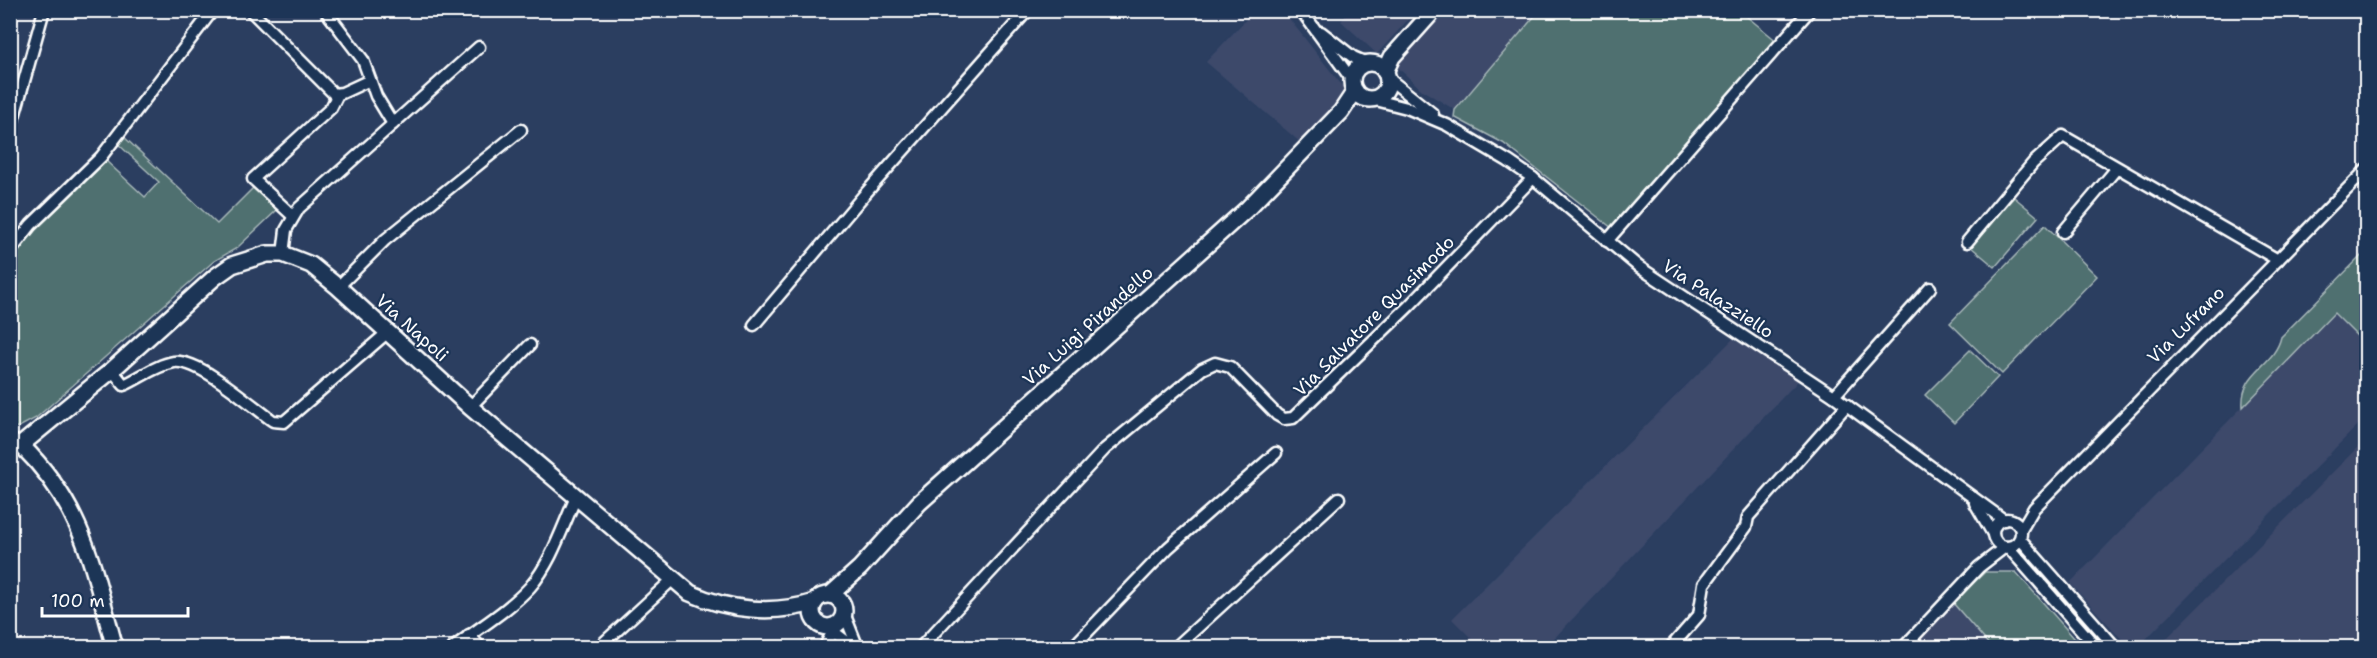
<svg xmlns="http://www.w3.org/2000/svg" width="2377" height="658" font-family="'Shantell Sans',sans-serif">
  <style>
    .built { fill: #3c496b }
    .green { fill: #4f6f70; stroke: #a7b7b8; stroke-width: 1.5 }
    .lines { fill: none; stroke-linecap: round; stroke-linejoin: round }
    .street-casing { stroke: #fff; stroke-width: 15 }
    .secondary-casing { stroke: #fff; stroke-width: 20 }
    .street { stroke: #1d3557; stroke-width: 10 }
    .secondary { stroke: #1d3557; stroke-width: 15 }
    .labels { text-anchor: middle; stroke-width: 4.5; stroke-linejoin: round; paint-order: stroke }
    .street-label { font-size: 18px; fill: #fff; stroke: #1d3557 }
  </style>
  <rect width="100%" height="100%" fill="#2b3e60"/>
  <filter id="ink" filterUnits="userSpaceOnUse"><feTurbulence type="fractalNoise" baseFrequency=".0167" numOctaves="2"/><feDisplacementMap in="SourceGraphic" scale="12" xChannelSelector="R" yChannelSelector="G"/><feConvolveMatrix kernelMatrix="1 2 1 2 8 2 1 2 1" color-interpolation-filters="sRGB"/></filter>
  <g filter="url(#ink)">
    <!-- built -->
    <g class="built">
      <path d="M1254,11H1283L1348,93L1301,143L1206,62Z"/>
      <path d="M1350,11V10L1416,11L1377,54L1341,21Z"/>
      <path d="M1444,11H1539L1455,110L1422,90L1394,64Z"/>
      <path d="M2334,313L2366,345V417L2138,647H2129L2070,583Z"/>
      <path d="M1733,339L1800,379L1546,647H1480L1452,619Z"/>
      <path d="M2366,439V647H2160V645Z"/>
      <path d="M1953,603L1991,647H1911L1924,634Z"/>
    </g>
    <!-- green -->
    <g class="green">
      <path d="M1539,11H1740L1778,42L1612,228L1503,143L1454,117L1455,110Z"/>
      <path d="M123,136L217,224L254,187L277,210L237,248L214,261L36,418L19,427L11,428L10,262L43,220L105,160L145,197L159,182L117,143Z"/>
      <path d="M2014,197L2038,217L1995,267L1971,247Z"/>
      <path d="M2045,225L2097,276L2002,374L1950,323Z"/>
      <path d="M2366,251V345L2334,313L2243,407C2240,371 2274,367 2281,337Z"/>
      <path d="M1970,350L1998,377L1954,423L1925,395Z"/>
      <path d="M1985,572H2016L2082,647H1991L1953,603Z"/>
    </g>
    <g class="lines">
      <!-- street casing -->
      <g class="street-casing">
        <g id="street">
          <path d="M250,10L334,94L342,93L370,80"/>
          <path d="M325,10L363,60L376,96L393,124"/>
          <path d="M1301,10L1352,80"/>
          <path d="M1321,32L1353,57L1367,63"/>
          <path d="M1388,78L1433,114"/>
          <path d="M1372,99L1407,108L1447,125L1508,161L1533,178L1639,267L1834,396L2004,520"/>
          <path d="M10,131L44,10"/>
          <path d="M293,216L253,179L331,108L338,94"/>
          <path d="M2063,232L2117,168"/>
          <path d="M1607,241L1810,10"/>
          <path d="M1967,242L2033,163L2063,136L2278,260"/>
          <path d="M10,252L31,225L101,157L213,10"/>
          <path d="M283,254L286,230L299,208L479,47"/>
          <path d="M338,287L385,240L521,130"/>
          <path d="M754,325L864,195L1028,10"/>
          <path d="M112,370L124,385C140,378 156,365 174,362C200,359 252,406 273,421L284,422L388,332"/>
          <path d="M1834,396L1930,288"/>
          <path d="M470,407L530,345"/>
          <path d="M10,438L21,445"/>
          <path d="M1975,503L1993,534"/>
          <circle cx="2007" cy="533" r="14"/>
          <path d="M2021,530L2034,508L2366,170"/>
          <path d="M2020,539L2116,648"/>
          <path d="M2008,547L2097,648"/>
          <path d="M844,613L858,648"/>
          <path d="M826,626L855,648"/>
          <path d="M469,635L481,648"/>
          <path d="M453,648C478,628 508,611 530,587C552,562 563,525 577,495"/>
          <path d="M598,648L672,580"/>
          <path d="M824,648L837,624"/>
          <path d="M920,648L1105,449L1202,369L1215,363L1230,367L1277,415L1284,419L1293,418L1409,306L1533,178"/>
          <path d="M1072,648L1168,548L1276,453"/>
          <path d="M1175,648L1339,498"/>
          <path d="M1670,648L1699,615L1704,584L1746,527L1748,517L1847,405"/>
          <path d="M1903,648L1979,567L2005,547"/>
        </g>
      </g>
      <!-- secondary casing -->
      <g class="secondary-casing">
        <g id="secondary">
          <circle cx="1370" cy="81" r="18"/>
          <path d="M1385,72L1392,57L1434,10"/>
          <path d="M830,595L860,568L919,503L1248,208L1341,112L1355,91"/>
          <circle cx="828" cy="611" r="16"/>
          <path d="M115,648C92,565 84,507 21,445L112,370L215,277L232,265L267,254H283L311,265L338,287L470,407L690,593C730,611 774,615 815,602"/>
        </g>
      </g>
      <!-- street -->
      <use href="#street" class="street"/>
      <!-- secondary -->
      <use href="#secondary" class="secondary"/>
    </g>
  </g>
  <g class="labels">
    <!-- street labels -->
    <g class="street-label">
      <text transform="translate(1718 299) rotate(33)" y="6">Via Palazziello</text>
      <text transform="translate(1374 316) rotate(-45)" y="6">Via Salvatore Quasimodo</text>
      <text transform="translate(2186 325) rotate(-45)" y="6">Via Lufrano</text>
      <text transform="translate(1088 326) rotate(-42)" y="6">Via Luigi Pirandello</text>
      <text transform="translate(412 328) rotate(42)" y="6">Via Napoli</text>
    </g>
  </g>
  <!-- margin -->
  <rect width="2377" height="658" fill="none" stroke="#1d3557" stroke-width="36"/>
  <rect x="18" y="18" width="2341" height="622" fill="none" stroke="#fff" stroke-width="2" filter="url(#ink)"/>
  <!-- scale -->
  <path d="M42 607v9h146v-9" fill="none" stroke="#ffffff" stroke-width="3"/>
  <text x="51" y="607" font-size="18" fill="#ffffff" stroke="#1d3557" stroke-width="4.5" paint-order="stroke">100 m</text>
</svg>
